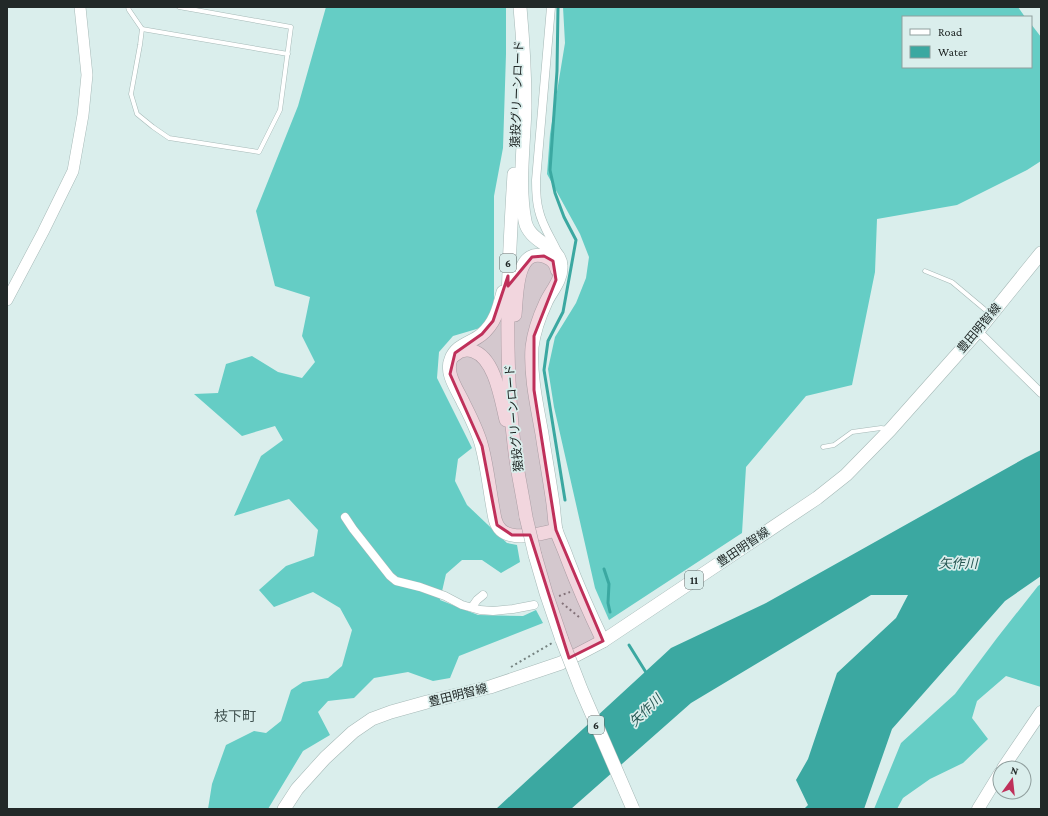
<svg xmlns="http://www.w3.org/2000/svg" width="1048" height="816" font-family="'Crimson Pro','Noto Sans JP',serif">
  <style>
    .forest { fill: #65cdc5 }
    .water { fill: #3ba8a1 }
    .lines { fill: none; stroke-linecap: round; stroke-linejoin: round }
    .stream { stroke: #3ba8a1; stroke-width: 3 }
    .service-casing { stroke: #a6b9b7; stroke-width: 5 }
    .minor-casing { stroke: #a6b9b7; stroke-width: 9 }
    .tertiary-casing { stroke: #a6b9b7; stroke-width: 12 }
    .secondary-casing { stroke: #a6b9b7; stroke-width: 13 }
    .primary-casing { stroke: #a6b9b7; stroke-width: 14 }
    .path { stroke: #758280; stroke-width: 2; stroke-dasharray: 2 3; stroke-linecap: butt }
    .service { stroke: #fff; stroke-width: 4 }
    .minor { stroke: #fff; stroke-width: 8 }
    .tertiary { stroke: #fff; stroke-width: 11 }
    .secondary { stroke: #fff; stroke-width: 12 }
    .primary { stroke: #fff; stroke-width: 13 }
    .primary-bridge-casing { stroke: #a6b9b7; stroke-width: 14; stroke-linecap: butt }
    .primary-bridge { stroke: #fff; stroke-width: 13 }
    .marked { fill: #bf305a; fill-opacity: 0.2; stroke: #bf305a; stroke-width: 3; stroke-linejoin: round }
    .labels { text-anchor: middle; stroke-width: 3.5; stroke-linejoin: round; paint-order: stroke }
    .shield { fill: #daeeec; stroke: #596463; stroke-width: 1 }
    .shield-label { font-size: 11px; font-weight: bold; fill: #222928 }
    .street-label { font-size: 12px; fill: #222928; stroke: #daeeec }
    .water-label { font-size: 13px; font-style: italic; fill: #275652; stroke: #daeeec }
    .quarter-label { font-size: 14px; fill: #425351; stroke: #daeeec }
  </style>
  <rect width="100%" height="100%" fill="#daeeec"/>
  <!-- forest -->
  <g class="forest">
    <path d="M326,7H506V54L503,148L494,196V299L491,315L480,328L453,336L439,352L437,378L472,448L458,459L455,481L467,505L507,543L517,545L520,562L501,573L482,560H462L446,574L440,600L478,615L523,616L536,610L543,623L459,656L450,678L433,681L408,672L374,678L354,698L328,701L318,712L330,735L303,751L268,809H208L212,784L226,745L254,731L266,733L281,721L291,690L303,682L328,678L342,666L352,630L340,608L313,592L274,607L259,590L286,566L314,556L318,530L289,499L234,516L261,456L283,440L275,426L242,436L194,394L218,393L226,364L252,356L278,372L302,378L315,362L302,336L310,297L275,286L256,211L298,106Z"/>
    <path d="M563,7H1018L1025,17H903V67H1031V24L1041,37V161L1027,170L957,205L877,219L875,272L852,385L806,396L746,467L742,533L609,620L595,588L554,407L548,369L555,337L576,303L586,278L589,257L580,234L547,174L550,134L565,43Z"/>
    <path d="M1041,584V687L1006,676L977,701L972,718L988,739L963,763L930,779L903,798L897,809H874L901,743L955,694L997,638L1038,586Z"/>
  </g>
  <!-- water -->
  <path class="water" d="M1041,450V576L1005,601L892,729L864,809H804L808,805L796,780L808,759L837,673L896,618L908,595H871L691,703L571,809H496L671,648L766,603L1025,458Z"/>
  <g class="lines">
    <!-- stream -->
    <g class="stream">
      <path d="M558,7L557,71L550,170L555,193L564,217L576,240L563,312L548,341L544,370L565,500"/>
      <path d="M604,569L609,584L608,603L610,612"/>
      <path d="M629,645L647,674"/>
    </g>
    <!-- service casing -->
    <g class="service-casing">
      <g id="service">
        <path d="M128,7L129,10L142,29L140,45L131,94L137,114L153,127L169,138L259,152L280,110L291,27L179,7"/>
        <path d="M142,29L288,54"/>
        <path d="M925,271L952,282L989,313"/>
        <path d="M823,447L834,445L852,432L881,428L888,429"/>
      </g>
    </g>
    <!-- minor casing -->
    <g class="minor-casing">
      <g id="minor">
        <path d="M551,7L536,180C536,191 536,201 539,211C542,225 551,238 557,251"/>
        <path d="M978,331L1041,393"/>
        <path d="M345,517L353,529L390,576L396,581L420,587L445,596L462,605L480,610L493,611L513,609L534,605"/>
        <path d="M472,607L477,600L483,595"/>
      </g>
    </g>
    <!-- tertiary casing -->
    <g class="tertiary-casing">
      <path id="tertiary" d="M7,300L43,232L73,171L83,115L87,75L80,7"/>
    </g>
    <!-- secondary casing -->
    <g class="secondary-casing">
      <g id="secondary">
        <path d="M1003,768L1041,712"/>
        <path d="M978,809L1000,773"/>
      </g>
    </g>
    <!-- primary casing -->
    <g class="primary-casing">
      <g id="primary">
        <path d="M520,7C523,40 525,74 525,107C524,144 518,186 525,221C529,243 561,246 561,266C562,280 551,291 546,302C539,317 534,331 532,347C530,376 537,406 542,434C545,455 549,476 552,497C554,508 554,519 556,530C559,539 564,549 567,558C578,587 590,614 603,641"/>
        <path d="M514,174C508,270 503,365 516,460C519,479 523,498 526,517"/>
        <path d="M503,292C499,308 495,324 481,335C471,343 456,345 451,359C445,373 457,389 463,402C470,416 478,431 482,447C488,470 490,495 495,519C496,523 498,527 501,530C513,541 541,534 556,530"/>
        <path d="M515,315C517,298 515,245 546,257C552,259 556,264 557,270"/>
        <path d="M455,355C460,350 466,349 473,351C495,358 501,400 506,420"/>
        <path d="M535,555L546,593L562,640"/>
        <path d="M284,809L297,789L325,758L353,732L372,719L391,712L427,702L490,687L561,663L603,641L817,498L846,475L890,430L978,331L1041,253"/>
      </g>
    </g>
    <!-- path -->
    <g class="path">
      <path d="M559,596L570,592"/>
      <path d="M562,603L579,617"/>
      <path d="M511,667L552,643"/>
    </g>
    <!-- service -->
    <use href="#service" class="service"/>
    <!-- minor -->
    <use href="#minor" class="minor"/>
    <!-- tertiary -->
    <use href="#tertiary" class="tertiary"/>
    <!-- secondary -->
    <use href="#secondary" class="secondary"/>
    <!-- primary -->
    <use href="#primary" class="primary"/>
    <!-- primary-bridge casing -->
    <g class="primary-bridge-casing">
      <g id="primary-bridge">
        <path d="M526,517L535,555"/>
        <path d="M562,640L581,689L633,809"/>
      </g>
    </g>
    <!-- primary-bridge -->
    <use href="#primary-bridge" class="primary-bridge"/>
  </g>
  <!-- marked area -->
  <path class="marked" d="M544,256L553,261L556,280L534,336V390L556,530L603,641L569,658L530,535H512L497,525L482,446L450,374L455,353L482,334L493,321L508,276V286L532,257Z"/>
  <g class="labels">
    <!-- shield labels -->
    <g class="shield">
      <rect x="500" y="254" width="16" height="18" rx="3"/>
      <rect x="685" y="571" width="18" height="18" rx="3"/>
      <rect x="588" y="716" width="16" height="18" rx="3"/>
    </g>
    <g class="shield-label">
      <text x="508" y="267">6</text>
      <text x="694" y="584">11</text>
      <text x="596" y="729">6</text>
    </g>
    <!-- street labels -->
    <g class="street-label">
      <text transform="translate(517 94) rotate(-88)" y="4">猿投グリーンロード</text>
      <text transform="translate(979 328) rotate(-50)" y="4">豊田明智線</text>
      <text transform="translate(514 418) rotate(-95)" y="4">猿投グリーンロード</text>
      <text transform="translate(743 547) rotate(-34)" y="4">豊田明智線</text>
      <text transform="translate(458 695) rotate(-14)" y="4">豊田明智線</text>
    </g>
    <!-- water labels -->
    <g class="water-label">
      <text x="958" y="568">矢作川</text>
      <text transform="translate(645 710) rotate(-45)" y="5">矢作川</text>
    </g>
    <!-- quarter labels -->
    <g class="quarter-label">
      <text x="235" y="721">枝下町</text>
    </g>
  </g>
  <!-- border -->
  <rect width="1048" height="816" fill="none" stroke="#222928" stroke-width="16"/>
  <!-- legend -->
  <rect x="902" y="16" width="130" height="52" fill="#daeeec" stroke="#909f9e"/>
  <rect x="910" y="29" width="20" height="6" fill="#ffffff" stroke="#909f9e"/>
  <text x="938" y="36" font-size="12" fill="#222928">Road</text>
  <rect x="910" y="46" width="20" height="12" fill="#3ba8a1" stroke="#909f9e"/>
  <text x="938" y="56" font-size="12" fill="#222928">Water</text>
  <!-- north arrow -->
  <g transform="translate(1012 780) rotate(15)"><circle r="19" fill="#daeeec" stroke="#909f9e"/>
  <path d="M0-3L7 15L0 10L-7 15Z" fill="#bf305a"/>
  <text y="-6" font-size="11" font-weight="bold" text-anchor="middle" fill="#222928">N</text>
  </g>
</svg>
